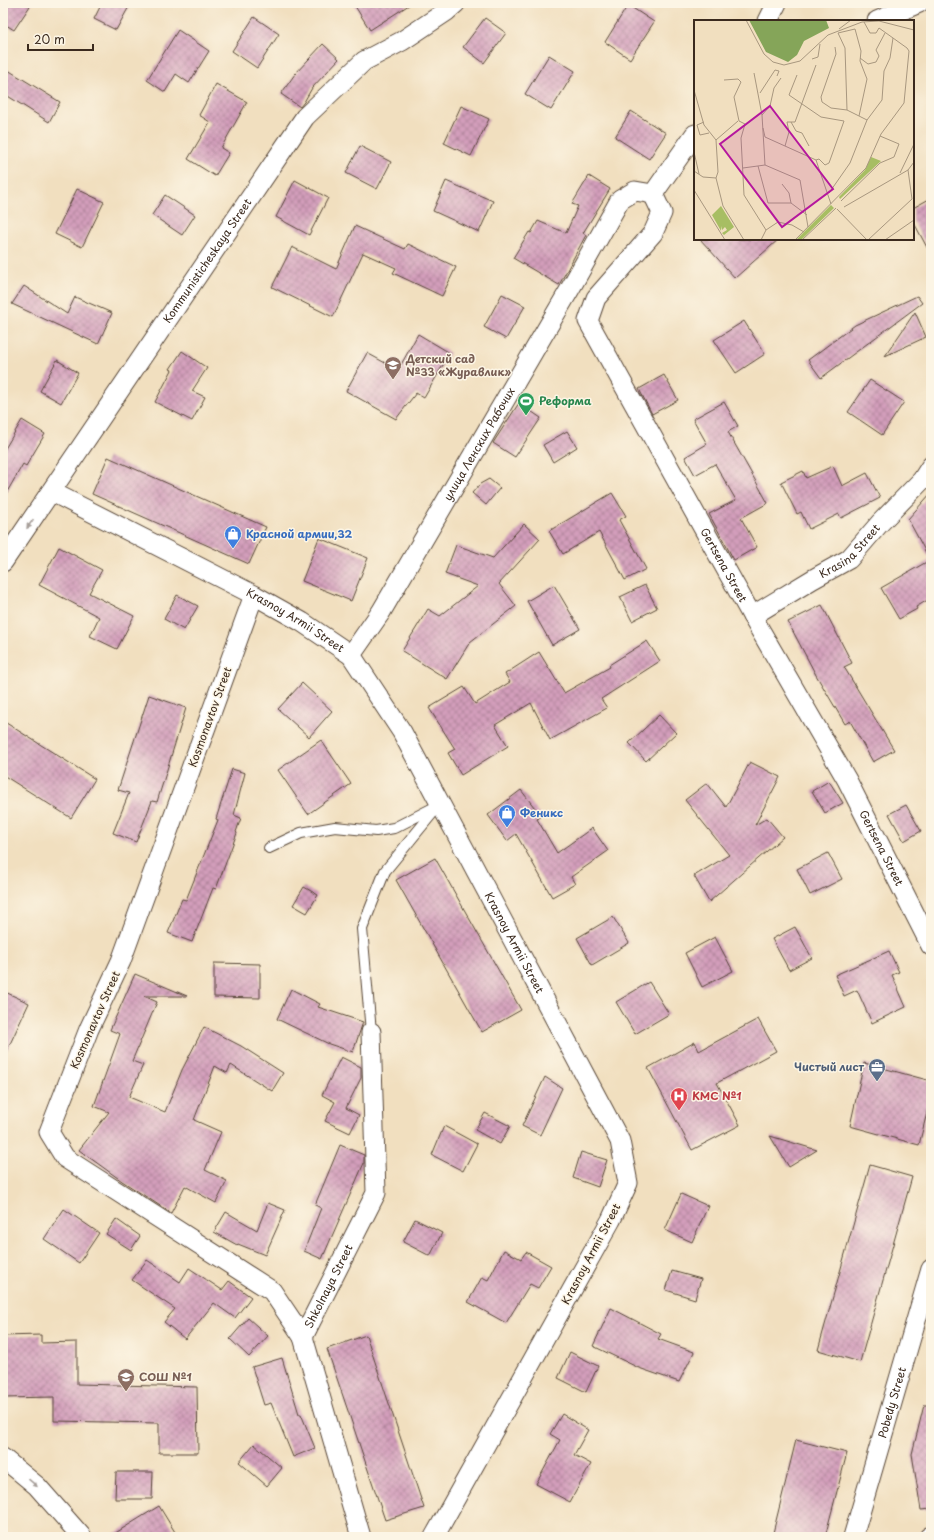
<svg xmlns="http://www.w3.org/2000/svg" width="934" height="1540" font-family="'Playpen Sans',sans-serif">
  <style>
    .building { fill: url(#building-cross-hatch) }
    .lines { fill: none; stroke-linecap: round; stroke-linejoin: round }
    .service-casing { stroke: #564536; stroke-width: 12 }
    .minor-casing { stroke: #564536; stroke-width: 21 }
    .service { stroke: #fff; stroke-width: 10 }
    .minor { stroke: #fff; stroke-width: 19 }
    .oneway { fill: #a79f9a }
    .labels { text-anchor: middle; stroke-width: 3; stroke-linejoin: round; paint-order: stroke }
    .street-label { font-size: 11px; fill: #3b2a1e; stroke: #fcf5e5 }
    .education-label { font-size: 11px; font-weight: bold; fill: #785e54; stroke: #fcf5e5; text-anchor: start }
    .leisure-label { font-size: 11px; font-weight: bold; fill: #27864d; stroke: #fcf5e5; text-anchor: start }
    .shop-label { font-size: 11px; font-weight: bold; fill: #366cbe; stroke: #fcf5e5; text-anchor: start }
    .service-label { font-size: 11px; font-weight: bold; fill: #4e5e75; stroke: #fcf5e5; text-anchor: end }
    .health-label { font-size: 11px; font-weight: bold; fill: #be3a42; stroke: #fcf5e5; text-anchor: start }
    .inset-road { fill: none; stroke: #a8977f; stroke-width: 1 }
    .view { fill: #b5179e; fill-opacity: 0.15; stroke: #b5179e; stroke-width: 2 }
    .inset-edge { fill: none; stroke: #3b2a1e; stroke-width: 2 }
  </style>
  <defs>
    <pattern id="building-cross-hatch" width="8" height="8" patternUnits="userSpaceOnUse"><rect width="8" height="8" fill="#d39ebb"/><path d="M0 0l8 8M0 8l8-8" fill="none" stroke="#ac8197"/></pattern>
  </defs>
  <rect width="100%" height="100%" fill="#fcf5e5"/>
  <filter id="ink" filterUnits="userSpaceOnUse"><feTurbulence type="fractalNoise" baseFrequency=".025" numOctaves="2"/><feDisplacementMap in="SourceGraphic" scale="8" xChannelSelector="R" yChannelSelector="G"/><feConvolveMatrix kernelMatrix="1 2 1 2 8 2 1 2 1" color-interpolation-filters="sRGB"/></filter>
  <filter id="wash" filterUnits="userSpaceOnUse"><feTurbulence type="fractalNoise" baseFrequency=".012" numOctaves="4" result="noise"/><feDisplacementMap in="SourceGraphic" scale="16" xChannelSelector="R" yChannelSelector="G"/><feGaussianBlur stdDeviation="0.9" result="paint"/><feColorMatrix in="noise" values="0 0 0 0 0 0 0 0 0 0 0 0 0 0 0 0 0 1.4 0 .05"/><feComposite in="paint" operator="in"/></filter>
  <g filter="url(#wash)">
    <rect width="100%" height="100%" fill="#f1dfbf"/>
    <g id="blocks">
      <!-- building -->
      <g class="building">
        <path d="M3,3H32L14,30L3,23Z"/>
        <path d="M102,3H131L116,30L94,19Z"/>
        <path d="M353,3H412L370,30Z"/>
        <path d="M628,5L654,22L630,59L605,42Z"/>
        <path d="M254,17L279,34L257,68L232,51Z"/>
        <path d="M485,18L506,33L484,63L463,47Z"/>
        <path d="M178,30L209,51L189,83L176,74L165,92L147,80Z"/>
        <path d="M323,44L339,59L312,88L304,102L300,107L281,94L295,74Z"/>
        <path d="M549,55L575,71L551,110L525,94Z"/>
        <path d="M3,67L60,102L49,122L3,93Z"/>
        <path d="M216,84L247,102L221,148L229,153L215,176L188,159L210,122L199,115Z"/>
        <path d="M461,106L489,119L471,156L444,143Z"/>
        <path d="M631,111L666,133L649,159L615,137Z"/>
        <path d="M360,146L391,162L377,189L346,173Z"/>
        <path d="M589,176L610,189L583,233L586,235L559,285L513,258L529,232L531,233L538,221L566,233L578,206L572,204Z"/>
        <path d="M295,180L328,198L309,235L276,217Z"/>
        <path d="M446,181L493,201L479,232L433,211Z"/>
        <path d="M77,189L104,202L82,247L55,234Z"/>
        <path d="M165,195L195,215L182,235L152,215Z"/>
        <path d="M931,198V255L913,221V208Z"/>
        <path d="M355,226L405,249L408,244L456,267L442,296L393,273L396,268L363,253L333,317L272,287L292,247L336,269Z"/>
        <path d="M700,239H779L735,278Z"/>
        <path d="M24,286L67,314L75,297L112,313L98,344L12,304Z"/>
        <path d="M502,294L525,306L506,339L484,327Z"/>
        <path d="M917,296L922,303L821,378L808,360L855,325Z"/>
        <path d="M915,312L926,337L885,356Z"/>
        <path d="M744,321L765,354L736,373L714,340Z"/>
        <path d="M418,334L450,353L424,398L416,393L396,419L346,391L367,353L398,370Z"/>
        <path d="M182,351L207,368L192,391L205,397L192,421L155,402L172,370L170,369Z"/>
        <path d="M57,360L78,373L61,403L40,391Z"/>
        <path d="M664,375L678,400L652,414L639,389Z"/>
        <path d="M870,380L904,402L882,435L848,412Z"/>
        <path d="M724,402L738,426L728,432L768,503L741,518L757,547L734,560L709,514L736,500L715,464L695,475L685,457L707,444L693,419Z"/>
        <path d="M519,403L541,418L515,457L493,443Z"/>
        <path d="M22,420L45,434L26,466L23,464L3,499V452Z"/>
        <path d="M567,431L577,447L553,462L543,445Z"/>
        <path d="M108,457L266,527L249,564L92,494Z"/>
        <path d="M833,466L842,486L867,473L880,498L841,518L839,514L809,529L801,512L797,514L781,482L803,471L806,478Z"/>
        <path d="M489,479L500,488L486,505L472,493L480,484Z"/>
        <path d="M612,493L626,516L619,520L646,569L625,580L599,532L563,554L549,531Z"/>
        <path d="M931,493V598L916,607L917,609L899,619L881,588L930,560L908,519Z"/>
        <path d="M524,524L540,539L499,584L516,606L470,642L447,679L402,651L428,609L440,616L478,586L445,574L456,545L493,558Z"/>
        <path d="M319,538L368,558L351,601L302,581Z"/>
        <path d="M59,547L102,570L89,593L134,616L117,649L90,636L99,617L39,585Z"/>
        <path d="M554,585L580,629L552,645L527,601Z"/>
        <path d="M645,585L657,608L632,621L620,597Z"/>
        <path d="M177,595L198,606L184,630L164,619Z"/>
        <path d="M822,605L852,663L844,667L894,750L873,762L850,721L845,724L816,675L788,622Z"/>
        <path d="M647,641L660,661L601,699L607,708L550,740L531,703L495,725L508,746L461,775L448,753L455,749L429,708L464,687L475,704L510,682L505,674L539,652L564,693L610,667L609,665Z"/>
        <path d="M302,683L332,711L309,737L278,709Z"/>
        <path d="M149,695L186,708L157,802L152,801L136,842L113,833L129,793L118,790Z"/>
        <path d="M659,715L676,733L646,761L629,743Z"/>
        <path d="M3,721L95,779L71,818L3,775Z"/>
        <path d="M321,740L351,784L308,814L278,770Z"/>
        <path d="M750,762L780,777L755,825L767,818L783,837L709,902L694,876L729,855L685,800L707,783L726,807Z"/>
        <path d="M232,769L245,773L234,815L241,818L236,832L237,833L216,889L213,888L192,942L168,933L182,899L186,900L218,820L216,819Z"/>
        <path d="M829,781L843,803L825,813L812,791Z"/>
        <path d="M521,790L541,816L537,819L557,853L592,828L608,851L571,877L575,884L552,897L516,834L507,841L488,815Z"/>
        <path d="M906,805L921,831L904,841L889,814Z"/>
        <path d="M828,853L842,879L810,895L797,869Z"/>
        <path d="M435,858L521,1010L482,1032L396,880Z"/>
        <path d="M304,887L318,895L307,913L293,905Z"/>
        <path d="M613,917L629,943L592,965L577,938Z"/>
        <path d="M795,927L812,958L789,970L772,939Z"/>
        <path d="M715,937L733,971L702,987L685,953Z"/>
        <path d="M889,951L899,972L892,975L906,1007L872,1023L857,990L844,996L835,975Z"/>
        <path d="M214,963L260,964V998L214,997Z"/>
        <path d="M135,974L187,996H144L157,1002L132,1061L143,1065L129,1097L165,1112L182,1070L204,1027L241,1046L283,1073L272,1091L231,1065L227,1073L215,1066L194,1120L221,1132L205,1170L227,1181L216,1203L185,1186L171,1213L122,1181L79,1150L109,1112L94,1106L120,1034L110,1030Z"/>
        <path d="M649,982L669,1014L635,1034L616,1002Z"/>
        <path d="M291,989L320,1004L318,1007L363,1022L353,1052L329,1044L277,1019Z"/>
        <path d="M3,991L29,1003L3,1059Z"/>
        <path d="M758,1019L776,1051L717,1083L740,1125L692,1150L648,1068L695,1042L699,1051Z"/>
        <path d="M341,1057L361,1067V1078L346,1108L359,1115L350,1133L325,1121L335,1102L322,1095Z"/>
        <path d="M864,1063L931,1081V1096L919,1145L850,1126Z"/>
        <path d="M545,1077L562,1088L540,1135L522,1126Z"/>
        <path d="M485,1113L510,1126L500,1144L475,1130Z"/>
        <path d="M444,1126L477,1144L463,1171L432,1155Z"/>
        <path d="M770,1136L817,1150L789,1167Z"/>
        <path d="M340,1145L364,1155V1163L322,1259L304,1251L321,1208L315,1205Z"/>
        <path d="M581,1152L607,1160L598,1187L573,1178Z"/>
        <path d="M870,1165L912,1177L860,1362L818,1350Z"/>
        <path d="M681,1194L708,1206L692,1242L665,1230Z"/>
        <path d="M268,1203L285,1210L265,1255L238,1244L237,1245L214,1232L226,1212L257,1230Z"/>
        <path d="M64,1209L99,1233L79,1263L44,1239Z"/>
        <path d="M116,1219L140,1236L131,1250L106,1234Z"/>
        <path d="M415,1219L442,1233L430,1256L403,1242Z"/>
        <path d="M504,1250L521,1259L526,1252L551,1266L538,1288L530,1284L506,1323L468,1302L482,1277L488,1280Z"/>
        <path d="M147,1260L180,1282L189,1268L222,1290L229,1281L251,1297L235,1318L214,1303L185,1339L164,1322L175,1309L132,1280Z"/>
        <path d="M672,1271L701,1279L695,1299L666,1290Z"/>
        <path d="M611,1308L661,1334L658,1339L694,1352L679,1382L639,1368L593,1346Z"/>
        <path d="M248,1318L268,1336L249,1357L230,1339Z"/>
        <path d="M41,1335V1343L77,1342V1384L197,1387L198,1453H159V1423L54,1421V1397L3,1398V1336Z"/>
        <path d="M366,1335L424,1508L385,1520L327,1349Z"/>
        <path d="M570,1352L598,1366L586,1392L558,1378Z"/>
        <path d="M282,1358L299,1414H301L315,1448L293,1457L271,1403L264,1405L252,1367Z"/>
        <path d="M924,1405H931V1509L921,1510L912,1454Z"/>
        <path d="M562,1414L588,1430L574,1455L591,1464L570,1502L536,1484L560,1440L550,1434Z"/>
        <path d="M796,1440L847,1453L825,1537H772Z"/>
        <path d="M254,1444L282,1468L267,1486L239,1462Z"/>
        <path d="M116,1472H153L152,1499H115Z"/>
        <path d="M159,1506L178,1537H109Z"/>
      </g>
    </g>
  </g>
  <g filter="url(#ink)">
    <use href="#blocks" fill-opacity="0" stroke="#564536" stroke-width="1"/>
    <g class="lines">
      <!-- service casing -->
      <g class="service-casing">
        <g id="service">
          <path d="M269,848L301,833L335,827L376,831L394,828L437,806"/>
          <path d="M371,1032L362,929L385,871L440,804"/>
        </g>
      </g>
      <!-- minor casing -->
      <g class="minor-casing">
        <g id="minor">
          <path d="M768,21L777,3"/>
          <path d="M877,21L919,3"/>
          <path id="s1" d="M653,194L662,213L653,233L596,298L588,321L752,616L847,780L931,946"/>
          <path id="s2" d="M52,492L254,595L302,622L351,655L402,732L620,1141L628,1183L611,1220L434,1537"/>
          <path id="s3" d="M3,562L305,117L364,61L402,41L447,11L456,3"/>
          <path d="M254,595L121,961L89,1029L49,1132L65,1158L272,1291L303,1337"/>
          <path id="s4" d="M752,616L813,579L849,559L880,523L922,480L931,466"/>
          <path id="s5" d="M351,655L381,612L570,289L620,200L635,191L653,194L695,134"/>
          <path d="M3,1458L37,1486L82,1537"/>
          <path id="s6" d="M361,1537L303,1337L376,1193L371,1032"/>
          <path id="s7" d="M853,1537L931,1269"/>
          <path d="M929,1537L931,1536"/>
        </g>
      </g>
      <!-- service -->
      <use href="#service" class="service"/>
      <!-- minor -->
      <use href="#minor" class="minor"/>
    </g>
    <!-- one-way arrows -->
    <defs><path id="oneway-solid" d="M-6-.8H1V-3.2L6.5 0L1 3.2V.8H-6Z"/></defs>
    <g class="oneway">
      <use href="#oneway-solid" transform="translate(30 524) rotate(125)"/>
      <use href="#oneway-solid" transform="translate(33 1483) rotate(41)"/>
    </g>
  </g>
  <!-- icons -->
  <defs>
    <g id="school-pin" transform="scale(0.9)"><path d="M0 17L-7.5 6A9.5 9.5 0 1 1 7.5 6Z" fill="#8d6e63" stroke="#fcf5e5"/><path d="M0-5L7-2L0 1L-7-2ZM-4 1L0 2.5L4 1V4Q0 6-4 4Z" fill="#fff"/></g>
    <g id="stadium-pin" transform="scale(0.9)"><path d="M0 17L-7.5 6A9.5 9.5 0 1 1 7.5 6Z" fill="#2e9e5b" stroke="#fcf5e5"/><path d="M0-5a6.5 5 0 1 0 0 10a6.5 5 0 1 0 0-10ZM-3.5-1.8h7v3.6h-7Z" fill="#fff"/></g>
    <g id="shop-pin" transform="scale(0.9)"><path d="M0 17L-7.5 6A9.5 9.5 0 1 1 7.5 6Z" fill="#3f7fe0" stroke="#fcf5e5"/><path d="M-5-2.5h2.3a2.7 3.5 0 0 1 5.4 0H5L5.5 6h-11ZM-1.5-2.5h3a1.5 2.3 0 0 0-3 0Z" fill="#fff"/></g>
    <g id="office-pin" transform="scale(0.9)"><path d="M0 17L-7.5 6A9.5 9.5 0 1 1 7.5 6Z" fill="#5c6f8a" stroke="#fcf5e5"/><path d="M-6-3h4V-5.5h4V-3h4V5H-6ZM-1-4.5V-3h2v-1.5ZM-6 0V1H6V0Z" fill="#fff"/></g>
    <g id="hospital-pin" transform="scale(0.9)"><path d="M0 17L-7.5 6A9.5 9.5 0 1 1 7.5 6Z" fill="#e0444e" stroke="#fcf5e5"/><path d="M-5-5h3v3.5h4V-5h3V5h-3V1.5h-4V5h-3Z" fill="#fff"/></g>
  </defs>
  <g fill-rule="evenodd">
    <use href="#school-pin" x="393" y="365"/>
    <use href="#stadium-pin" x="526" y="401"/>
    <use href="#shop-pin" x="233" y="534"/>
    <use href="#shop-pin" x="507" y="813"/>
    <use href="#office-pin" x="877" y="1067"/>
    <use href="#hospital-pin" x="679" y="1096"/>
    <use href="#school-pin" x="126" y="1377"/>
  </g>
  <g class="labels">
    <!-- street labels -->
    <g class="street-label">
      <text dy="4" stroke="none"><textPath href="#s3" startOffset="364">Kommunisticheskaya Street</textPath></text>
      <text dy="4" stroke="none"><textPath href="#s5" startOffset="247">улица Ленских Рабочих</textPath></text>
      <text dy="4" stroke="none"><textPath href="#s4" startOffset="118">Krasina Street</textPath></text>
      <text dy="4" stroke="none"><textPath href="#s1" startOffset="433">Gertsena Street</textPath></text>
      <text dy="4" stroke="none"><textPath href="#s2" startOffset="275">Krasnoy Armii Street</textPath></text>
      <text transform="translate(210 717) rotate(-70)" y="4">Kosmonavtov Street</text>
      <text dy="4" stroke="none"><textPath href="#s1" startOffset="757">Gertsena Street</textPath></text>
      <text dy="4" stroke="none"><textPath href="#s2" startOffset="672">Krasnoy Armii Street</textPath></text>
      <text transform="translate(95 1020) rotate(-66)" y="4">Kosmonavtov Street</text>
      <text transform="translate(591 1254) rotate(-62)" y="4">Krasnoy Armii Street</text>
      <text dy="4" stroke="none"><textPath href="#s6" startOffset="265">Shkolnaya Street</textPath></text>
      <text dy="4" stroke="none"><textPath href="#s7" startOffset="140">Pobedy Street</textPath></text>
    </g>
    <!-- education labels -->
    <g class="education-label">
      <text x="406" y="363">Детский сад<tspan x="406" dy="13">№33 «Журавлик»</tspan></text>
      <text x="139" y="1381">СОШ №1</text>
    </g>
    <!-- leisure labels -->
    <g class="leisure-label">
      <text x="539" y="405">Реформа</text>
    </g>
    <!-- shop labels -->
    <g class="shop-label">
      <text x="246" y="538">Красной армии,32</text>
      <text x="520" y="817">Феникс</text>
    </g>
    <!-- service labels -->
    <g class="service-label">
      <text x="864" y="1071">Чистый лист</text>
    </g>
    <!-- health labels -->
    <g class="health-label">
      <text x="692" y="1100">KMC №1</text>
    </g>
  </g>
  <!-- overview -->
  <g transform="translate(694 20)">
    <rect width="220" height="220" fill="#f1dfbf"/>
    <path d="M27,186L40,207L30,215L28,213L33,210L31,207L28,210L27,206V211L18,195Z" fill="#a7be63"/>
    <path d="M55,0H132L135,8L110,21L103,35L94,42L72,32Z" fill="#85a559"/>
    <path d="M177,137L187,141L146,179L145,177L171,150ZM137,185L140,188L107,220H102Z" fill="#a7be63"/>
    <path class="inset-road" d="M52,0L70,34L79,42L90,45L106,41L134,15L168,2L185,1L220,10M170,2L176,13H182L185,8L213,28M145,9L157,0M141,27L142,34L127,77L128,82L137,88L153,90L173,100M166,38L174,44L182,42L185,36L182,30L191,13M118,39L124,37L126,24M60,53L68,95L71,145M103,55L95,75L127,97L150,101L135,143L131,145L125,139L122,140M30,60L44,59L47,62L40,77L45,101M0,70L10,105L22,120M66,73L81,50L85,51L83,56M153,90L151,28L144,13L161,9L167,31L166,41L173,59L165,96M68,95L76,86L80,68L87,58M45,101L51,104L47,118L50,175L72,210M10,102L3,105L6,115L15,113M97,102L102,111L108,113L115,126M69,108L71,117L122,140M22,120L44,101M91,126L95,112L93,102H101L122,45M0,132L5,154M122,140L137,184M64,146L74,183H97M49,148L71,145L106,160L114,207M0,151L9,157L22,158L29,186L50,220M206,153L220,124M22,158L24,152L22,120M88,164L95,173L97,183L113,195M0,170L31,220M135,173L156,143L173,100L188,80L190,51L196,38L199,18M147,181L186,143L200,137L205,124L186,116M150,187L214,150M143,189L173,220M67,220L72,210L84,202L98,205L110,212M101,220L172,148L187,114L210,83L215,31L213,28M108,220L142,188M174,220L218,179L214,150L220,142M191,220L220,200"/>
    <path class="view" d="M76,86L139,169L88,207L26,124Z"/>
    <rect width="220" height="220" class="inset-edge"/>
  </g>
  <!-- margin -->
  <rect width="934" height="1540" fill="none" stroke="#fcf5e5" stroke-width="16"/>
  <!-- scale -->
  <path d="M28 44v6h65v-6" fill="none" stroke="#3b2a1e" stroke-width="2"/>
  <text x="34" y="44" font-size="12" fill="#3b2a1e" stroke="#fcf5e5" stroke-width="3" paint-order="stroke">20 m</text>
</svg>
